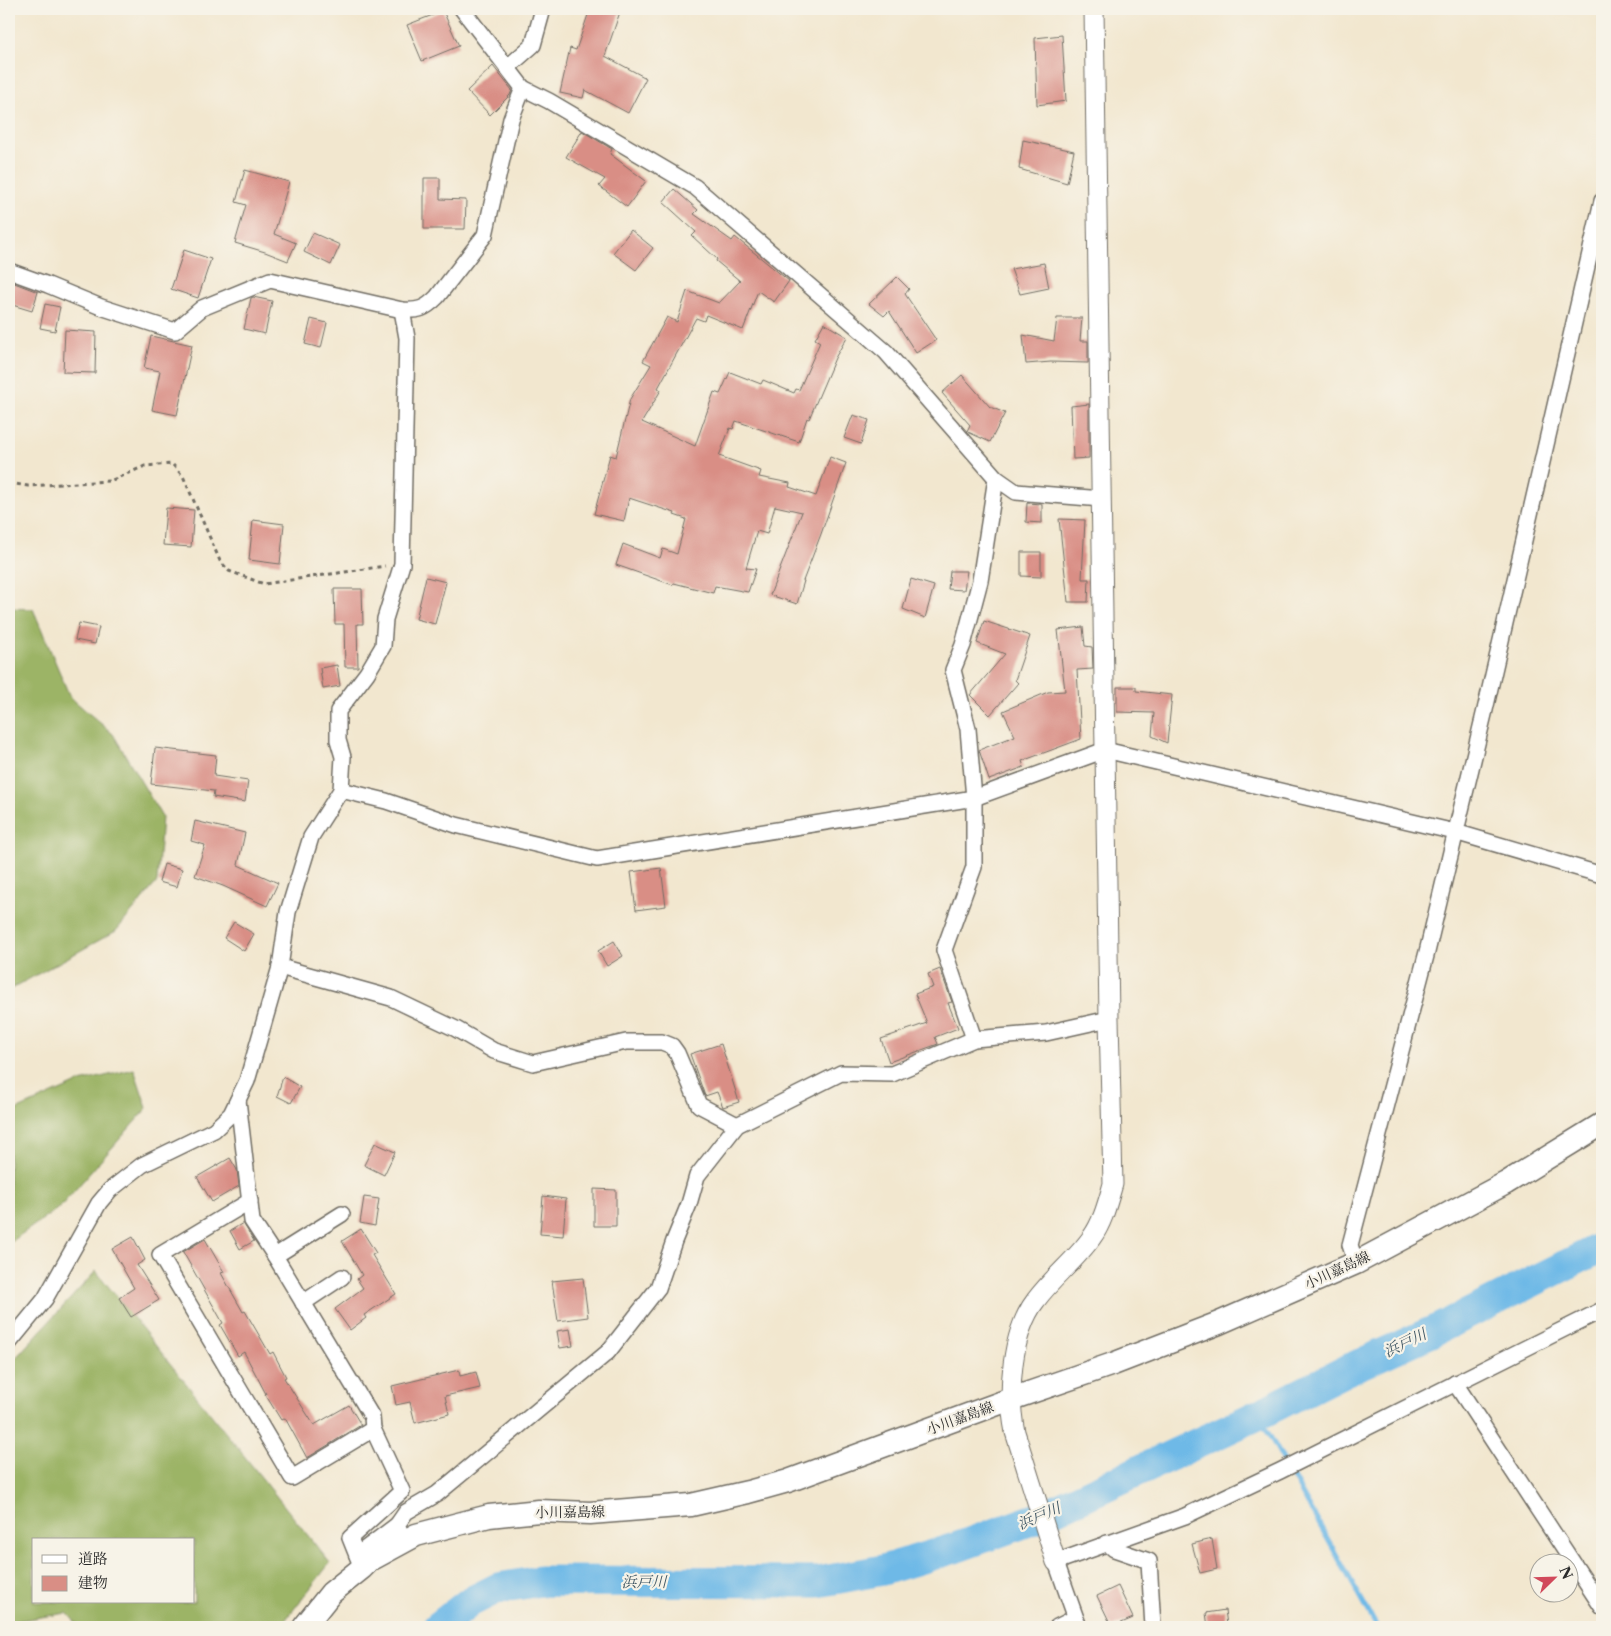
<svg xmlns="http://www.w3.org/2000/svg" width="1611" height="1636" font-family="'Libre Caslon Text','Noto Serif JP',serif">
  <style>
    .forest { fill: #9cb466; stroke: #647048; fill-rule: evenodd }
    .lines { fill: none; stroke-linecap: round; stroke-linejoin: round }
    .stream { stroke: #6eb9e7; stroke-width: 5 }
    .river { stroke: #6eb9e7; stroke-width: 31 }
    .building { fill: #d98e85 }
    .minor-casing { stroke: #716d64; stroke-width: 18 }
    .tertiary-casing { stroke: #716d64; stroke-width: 21 }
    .primary-casing { stroke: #716d64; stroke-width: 25 }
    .path { stroke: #716d64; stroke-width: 3; stroke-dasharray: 4 4; stroke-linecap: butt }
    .minor { stroke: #fff; stroke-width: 15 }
    .tertiary { stroke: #fff; stroke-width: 19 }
    .primary { stroke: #fff; stroke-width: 22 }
    .labels { text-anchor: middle; stroke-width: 4.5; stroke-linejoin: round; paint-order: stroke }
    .street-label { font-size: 14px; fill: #2b2b2b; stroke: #f7f3e8 }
    .water-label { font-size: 15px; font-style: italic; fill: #3f5663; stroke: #f7f3e8 }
  </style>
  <rect width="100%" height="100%" fill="#f7f3e8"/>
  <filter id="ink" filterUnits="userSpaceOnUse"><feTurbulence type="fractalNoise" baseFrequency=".02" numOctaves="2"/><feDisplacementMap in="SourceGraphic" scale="10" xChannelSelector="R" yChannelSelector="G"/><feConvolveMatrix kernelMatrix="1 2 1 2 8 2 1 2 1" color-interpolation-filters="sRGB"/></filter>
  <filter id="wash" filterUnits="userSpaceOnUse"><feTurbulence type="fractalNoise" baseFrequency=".0096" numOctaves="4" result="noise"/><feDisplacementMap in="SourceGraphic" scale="20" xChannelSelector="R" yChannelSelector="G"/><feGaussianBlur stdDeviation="1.12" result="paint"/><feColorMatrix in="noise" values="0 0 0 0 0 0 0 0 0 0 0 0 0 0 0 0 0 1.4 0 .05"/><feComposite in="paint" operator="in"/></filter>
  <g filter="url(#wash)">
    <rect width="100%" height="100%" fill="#f2e7cf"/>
    <!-- forest -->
    <g class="forest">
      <path d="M9,608L33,609L70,697L113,734L162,817L157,882L116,931L9,990Z"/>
      <path d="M134,1069L147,1108L60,1207L9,1243V1113L80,1082Z"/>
      <path d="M96,1271L330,1563L280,1627H80L67,1613L9,1622V1365ZM34,1540H194V1602H34Z"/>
    </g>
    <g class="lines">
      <!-- stream -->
      <path class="stream" d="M1258,1415L1377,1627"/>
      <!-- river -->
      <path class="river" d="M438,1627L470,1602L498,1588L540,1581L818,1582L883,1570L955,1548L1035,1519L1258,1415L1347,1370L1438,1329L1602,1247"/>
    </g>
    <g id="blocks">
      <!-- building -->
      <g class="building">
        <path d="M590,9H621L605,56L646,78L628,113L585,90L583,98L560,93L570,48L576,50Z"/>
        <path d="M443,11L459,46L422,61L407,25Z"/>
        <path d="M1062,35L1066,101L1037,105L1035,38Z"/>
        <path d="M493,66L512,90L510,95L490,115L467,91Z"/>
        <path d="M582,131L612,149L610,154L646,181L627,207L599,186L605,179L566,157Z"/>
        <path d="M1023,140L1074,151L1067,183L1019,169Z"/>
        <path d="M245,170L289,182L274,234L296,243L288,261L265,252L235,243L246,205L236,202Z"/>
        <path d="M424,178H440V199L466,200L465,229H424Z"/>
        <path d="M674,189L698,210L694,214L732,241L735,237L789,281L774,302L758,291L743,330L706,315L704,321L696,318L658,388L661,390L642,422L695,446L714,392L720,394L730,372L761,384L763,380L794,393L796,389L799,390L820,342L815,339L824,323L847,337L835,358L809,419L807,418L799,442L736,421L733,429L730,428L719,456L761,471L759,477L790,483L789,487L816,496L830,457L846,463L821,534L803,581H804L797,604L770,595L802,512L775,506L767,534L757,531L746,568L756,569L748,592L715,586L713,593L674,583L673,585L616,565L623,544L660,558L663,549L677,554L686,519L674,515L675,513L629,498L624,521L594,514L610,455L616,457L630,399L651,365L643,361L667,317L677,322L687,291L719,303L740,281L716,261L717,259L692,236L696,232L663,202Z"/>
        <path d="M631,230L653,248L636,270L613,253Z"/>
        <path d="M313,233L340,245L331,265L304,252Z"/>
        <path d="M184,250L211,259L198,298L171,289Z"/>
        <path d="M1044,263L1049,288L1020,294L1011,269Z"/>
        <path d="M897,277L909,289L905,294L936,340L916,353L889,311L884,316L869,304Z"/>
        <path d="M9,281L38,292L32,311L9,304Z"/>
        <path d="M253,297L272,301L265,334L244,329L251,298Z"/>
        <path d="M45,304L60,307L55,331L40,328Z"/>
        <path d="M1057,318H1082L1080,341H1088V363L1051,362L1026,364L1023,335L1054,341Z"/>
        <path d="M311,319L327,323L321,348L305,344Z"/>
        <path d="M65,330L96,332L95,373L63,372Z"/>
        <path d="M151,336L192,345L177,415L152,410L160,371L144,368Z"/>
        <path d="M962,375L990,407L1005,413L990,442L968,432L967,431L970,425L942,393Z"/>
        <path d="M1089,404V458L1073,459L1071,406Z"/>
        <path d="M853,415L869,420L861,444L844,438Z"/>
        <path d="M1027,503L1042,504V523L1026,522Z"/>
        <path d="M166,508L194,510L191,547L163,545Z"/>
        <path d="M1059,519L1085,520L1082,579H1089L1088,602H1068Z"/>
        <path d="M253,520L284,524L280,564L249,560Z"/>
        <path d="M1021,552H1041V577L1021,576Z"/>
        <path d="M950,571H967L964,590L948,589Z"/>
        <path d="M426,577L446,582L435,624L416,619Z"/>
        <path d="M911,579L934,586L925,618L903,609Z"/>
        <path d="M334,589H362L363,624H357L358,667H345L344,624H335Z"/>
        <path d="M984,621L1030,636L1015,680L1018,683L990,715L970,695L1005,654L977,643Z"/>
        <path d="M79,623L99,627L95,644L75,640Z"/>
        <path d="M1083,627L1085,646L1092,647L1093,669L1077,670L1081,739L1022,761L1024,767L989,780L979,750L1015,736L1003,711L1048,692L1065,691L1058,630Z"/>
        <path d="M337,665L340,686L323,689L320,668Z"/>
        <path d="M1117,687H1136V691L1172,695L1167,743L1152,736L1154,713L1117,712Z"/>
        <path d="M155,748L216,755L214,776L248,781L245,802L213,797L214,791L151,784Z"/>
        <path d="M195,821L245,833L238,865L278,883L267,906L223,886L195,876L205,845L191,841Z"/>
        <path d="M164,864L182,869L177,887L159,882Z"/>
        <path d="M661,868L666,906L636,910L631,872Z"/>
        <path d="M234,922L254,934L244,951L224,938Z"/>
        <path d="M614,941L623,956L607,966L598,951Z"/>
        <path d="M940,969L952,1002L948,1003L958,1028L935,1037L938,1044L889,1062L881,1039L927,1023L915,994L933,987L928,974Z"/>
        <path d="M721,1044L739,1102L723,1107L717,1092L705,1096L690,1054Z"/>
        <path d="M283,1077L300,1087L291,1103L277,1096Z"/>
        <path d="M375,1143L395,1152L384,1175L364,1165Z"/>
        <path d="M230,1158L237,1170L239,1186L212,1202L197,1177Z"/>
        <path d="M594,1189L616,1190V1226H594Z"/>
        <path d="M543,1196L566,1199L563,1236L540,1234Z"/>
        <path d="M364,1197L379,1199L375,1226L360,1223Z"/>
        <path d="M243,1223L254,1241L240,1249L230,1231Z"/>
        <path d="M361,1229L376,1253L372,1255L396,1294L364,1315L366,1318L350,1330L335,1309L363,1288L357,1279L362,1275L342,1241Z"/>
        <path d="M133,1237L145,1260L137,1265L159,1300L131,1317L119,1298L134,1288L112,1249Z"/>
        <path d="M205,1239L224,1272L221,1273L243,1312L245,1311L270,1354L273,1352L286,1377L284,1378L314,1425L349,1405L361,1425L307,1458L285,1418L281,1420L265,1394H266L244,1352L238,1356L220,1325L223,1323L183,1252Z"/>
        <path d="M583,1278L588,1317L558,1321L552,1281Z"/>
        <path d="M570,1329L573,1346L560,1348L557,1331Z"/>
        <path d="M459,1370L460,1376L476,1372L480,1388L445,1396L449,1414L415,1423L410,1402L396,1405L392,1386Z"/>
        <path d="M1212,1539L1217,1569L1200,1573L1192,1544Z"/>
        <path d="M1118,1586L1133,1618L1112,1627L1097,1596Z"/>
        <path d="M1225,1610L1227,1625L1208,1627L1206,1613Z"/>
      </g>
    </g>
  </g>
  <g filter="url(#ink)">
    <use href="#blocks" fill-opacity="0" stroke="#716d64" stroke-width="1"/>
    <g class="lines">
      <!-- minor casing -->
      <g class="minor-casing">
        <g id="minor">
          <path d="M462,9L523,88L549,101L695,187L886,352L996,478L1016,492L1102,499"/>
          <path d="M508,67L533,45L543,9"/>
          <path d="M9,271L48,285L101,307L175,331L202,308L270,280L402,310C419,311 425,309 437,297L485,235L511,119L523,88"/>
          <path d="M341,790L386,801L456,825L597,859L974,798L1105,750L1455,832L1602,875"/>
          <path d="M280,967L391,998L456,1029L494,1051L533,1063L626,1042H662L672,1046L677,1053L699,1105L737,1125"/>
          <path d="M974,1039L944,950L974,867V798L968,729L953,670L963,645L980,581L996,478"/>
          <path d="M238,1100L252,1221L275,1256L372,1417L373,1429L402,1491L350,1538L362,1568"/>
          <path d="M250,1201L160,1255L292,1478L373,1429"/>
          <path d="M275,1256L342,1214"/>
          <path d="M1356,1263L1350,1245L1427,952L1485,710L1602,201"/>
          <path d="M303,1303L342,1277"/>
          <path d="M9,1343L45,1299L99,1203L110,1190L142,1165L214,1130L231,1114L247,1081L280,967L288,912L311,837L341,790L343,757L338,740V711L367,673L383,646L385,619L402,564L407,338L402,310"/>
          <path d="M1455,1383L1602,1607"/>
          <path d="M405,1541L397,1525L406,1512L437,1494L608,1352L658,1288L674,1241L689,1204L697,1176L737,1125L841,1073L892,1074L974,1039L1046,1033L1109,1019"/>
          <path d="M1107,1543L1114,1549L1149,1561L1153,1627"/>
          <path d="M357,1555L397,1525"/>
          <path d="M1057,1627L1075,1618"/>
          <path d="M1079,1627L1056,1562L1185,1516L1280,1471L1602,1310"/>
        </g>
      </g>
      <!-- tertiary casing -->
      <g class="tertiary-casing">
        <path id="tertiary" d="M1056,1562L1015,1432C1007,1394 1011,1332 1036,1300C1053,1277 1076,1260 1092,1237C1103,1222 1108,1201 1113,1184L1109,1019L1094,9"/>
      </g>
      <!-- primary casing -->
      <g class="primary-casing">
        <path id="primary" d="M304,1627L331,1593L362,1568L370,1560L416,1535L489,1516L539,1511L590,1513L691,1505L748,1492L788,1481L1011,1399L1113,1364L1219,1323L1356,1263L1506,1183L1602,1124"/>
      </g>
      <!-- path -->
      <path class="path" d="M9,483L28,486L110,481L145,466L172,464L183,476L220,561L229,571L264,584L385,566"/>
      <!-- minor -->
      <use href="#minor" class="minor"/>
      <!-- tertiary -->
      <use href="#tertiary" class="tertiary"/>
      <!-- primary -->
      <use href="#primary" class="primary"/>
    </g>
  </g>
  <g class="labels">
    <!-- street labels -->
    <g class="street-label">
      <text transform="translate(1337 1270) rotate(-25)" y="5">小川嘉島線</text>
      <text transform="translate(960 1418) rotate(-20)" y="5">小川嘉島線</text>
      <text transform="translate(570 1512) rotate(-1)" y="5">小川嘉島線</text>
    </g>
    <!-- water labels -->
    <g class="water-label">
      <text transform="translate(1405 1343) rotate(-26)" y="5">浜戸川</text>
      <text transform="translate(1039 1516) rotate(-23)" y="5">浜戸川</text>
      <text x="644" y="1587">浜戸川</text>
    </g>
  </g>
  <!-- margin -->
  <rect width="1611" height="1636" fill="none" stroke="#f7f3e8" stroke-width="30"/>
  <!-- legend -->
  <rect x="32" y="1538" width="162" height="65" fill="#f7f3e8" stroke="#a5a39c"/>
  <rect x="42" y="1555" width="25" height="8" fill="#ffffff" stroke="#a5a39c"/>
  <text x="78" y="1564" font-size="15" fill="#2b2b2b">道路</text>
  <rect x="42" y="1576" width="25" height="15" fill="#d98e85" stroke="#a5a39c"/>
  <text x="78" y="1588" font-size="15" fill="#2b2b2b">建物</text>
  <!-- north arrow -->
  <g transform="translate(1554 1578) rotate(67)"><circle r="24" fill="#f7f3e8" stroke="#a5a39c"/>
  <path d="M0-4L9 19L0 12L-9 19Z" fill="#d1495b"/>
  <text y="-8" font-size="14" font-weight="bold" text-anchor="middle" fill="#2b2b2b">N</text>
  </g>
</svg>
